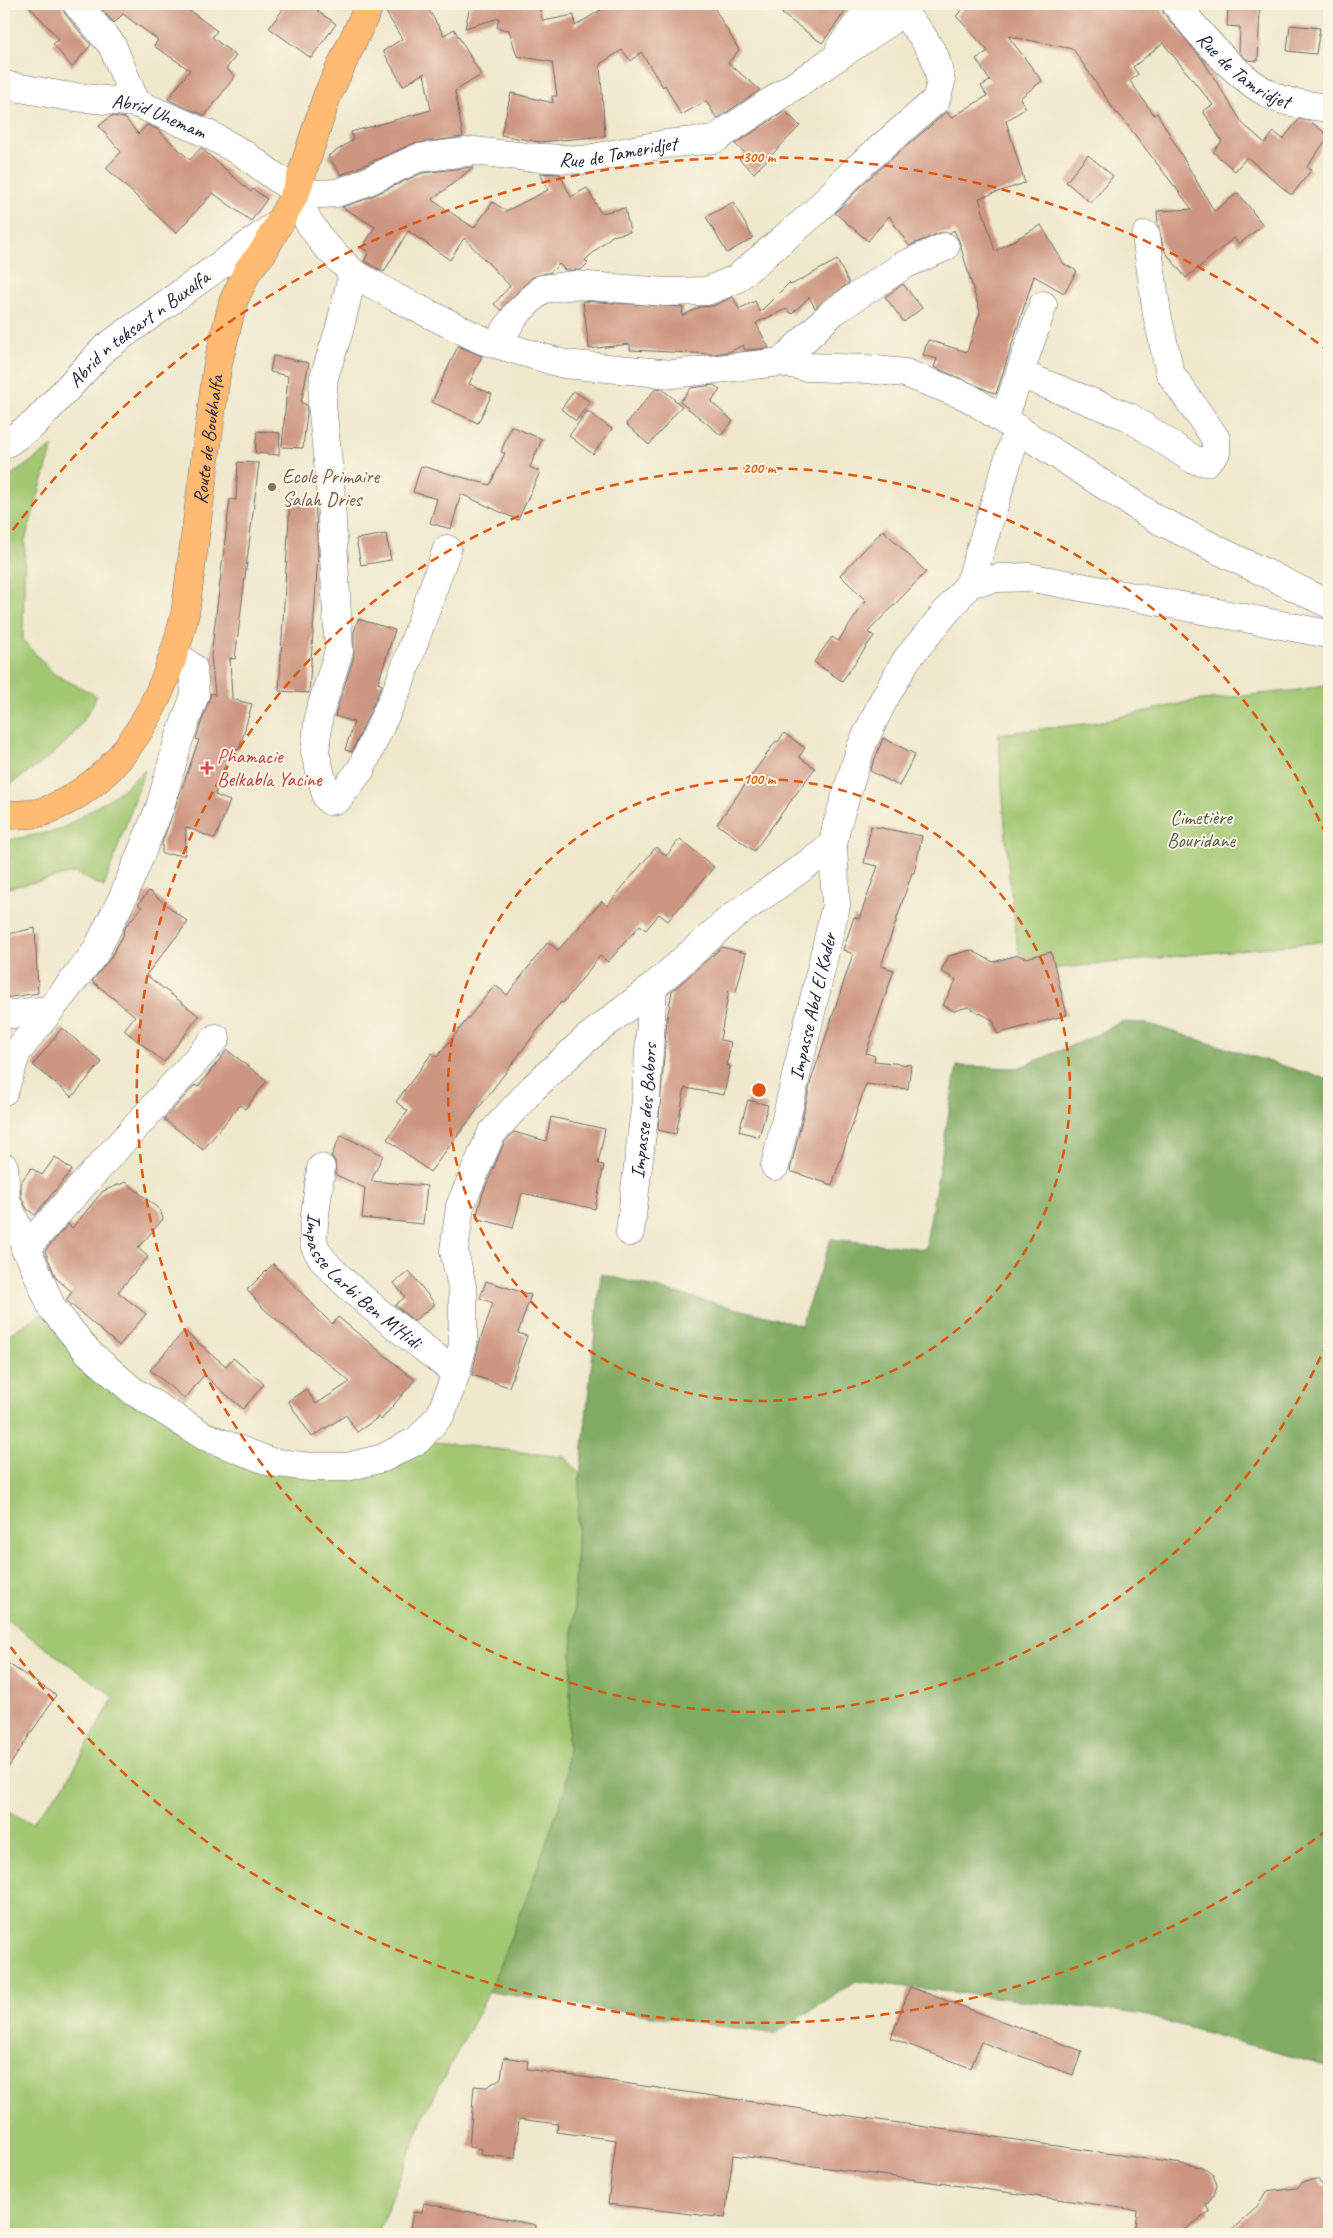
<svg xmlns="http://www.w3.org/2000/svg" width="1333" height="2238" font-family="Caveat,sans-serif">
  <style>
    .green { fill: #a3c872; stroke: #627556 }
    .forest { fill: #82ac64; stroke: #526750 }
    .building { fill: #cd9680 }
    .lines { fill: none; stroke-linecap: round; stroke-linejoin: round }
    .minor-casing { stroke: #6a676e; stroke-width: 29 }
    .major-casing { stroke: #6a676e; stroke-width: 29 }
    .minor { stroke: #fff; stroke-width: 28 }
    .major { stroke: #ffbb71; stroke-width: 28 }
    .ring { fill: none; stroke: #de560e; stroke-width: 2.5; stroke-dasharray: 9 6 }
    .education-dot { fill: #8d6e63; stroke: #fcf5e5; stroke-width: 2 }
    .health-dot { fill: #e0444e; stroke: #fcf5e5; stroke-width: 2 }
    .labels { text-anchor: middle; stroke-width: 4; stroke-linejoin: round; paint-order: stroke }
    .street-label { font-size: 20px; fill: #22223b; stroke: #fcf5e5 }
    .education-label { font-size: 20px; fill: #785e54; stroke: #fcf5e5; text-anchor: start }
    .health-label { font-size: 20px; fill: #be3a42; stroke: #fcf5e5; text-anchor: start }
    .park-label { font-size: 20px; fill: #4f5c4e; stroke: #fcf5e5 }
    .centre { fill: #de560e; stroke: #fcf5e5; stroke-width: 2.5 }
    .ring-label { font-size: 15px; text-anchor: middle; font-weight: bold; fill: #de560e; stroke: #fcf5e5; stroke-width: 4; stroke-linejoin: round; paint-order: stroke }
  </style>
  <rect width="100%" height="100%" fill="#fcf5e5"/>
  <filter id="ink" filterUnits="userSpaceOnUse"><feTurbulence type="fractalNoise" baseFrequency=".02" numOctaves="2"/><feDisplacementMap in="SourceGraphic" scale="10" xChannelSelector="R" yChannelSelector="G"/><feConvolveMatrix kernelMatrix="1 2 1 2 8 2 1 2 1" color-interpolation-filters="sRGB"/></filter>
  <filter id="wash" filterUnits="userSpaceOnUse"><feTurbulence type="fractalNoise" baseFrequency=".0096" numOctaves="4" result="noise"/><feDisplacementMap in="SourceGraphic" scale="20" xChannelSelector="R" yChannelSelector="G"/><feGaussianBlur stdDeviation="1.12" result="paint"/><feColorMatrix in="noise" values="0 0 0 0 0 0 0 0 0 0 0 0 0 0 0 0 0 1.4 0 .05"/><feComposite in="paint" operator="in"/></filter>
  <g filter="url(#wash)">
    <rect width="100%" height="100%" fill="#efe8cc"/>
    <!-- green -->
    <g class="green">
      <path d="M53,446L25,540L23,640L54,674L97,696C78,734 62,750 27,773C19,778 12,784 4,787V480Z"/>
      <path d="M1329,684V941L1050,969L1032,964L1018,950L1009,877L998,734L1092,723L1192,701L1299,690Z"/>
      <path d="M145,770L104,887L75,873L4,889V841L60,830L118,793Z"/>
      <path d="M52,1308L133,1391L310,1467L418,1440L565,1457L580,1475L566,1787L528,1894L489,1992L425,2113L378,2234H4V1810L32,1823L67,1781L114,1697L4,1618V1337Z"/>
    </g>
    <!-- forest -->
    <path class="forest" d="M1121,1022L1145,1023L1329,1080V2067L1139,2014L856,1981L775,2034L489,1992L528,1894L566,1787L580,1475L601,1274L801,1325L831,1239L925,1249L957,1066L1018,1068L1092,1037Z"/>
    <g id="blocks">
      <!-- building -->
      <g class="building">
        <path d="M27,4H62L65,14L91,45L72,67L53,44L59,39Z"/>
        <path d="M97,4H181L217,31L212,37L236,56L226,69L235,76L205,116L171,101L168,99L190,70L154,46L158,40L123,14L114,23Z"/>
        <path d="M287,4H308L336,24L311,58L269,28Z"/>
        <path d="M385,4H425L444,35L454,29L481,75L455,91L463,137L412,144L341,175L328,156L353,140L351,132L431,110L424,73L403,86L383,51L402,39L384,9Z"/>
        <path d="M476,4H538L543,21L574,15L575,26L610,4H712L739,50L728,63L760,90L717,119L706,101L681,115L665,85L663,87L641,52L631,61L622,50L600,64L605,136L539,142L501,135L511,93L553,103L552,96H557L552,62L517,56L509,30L497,28L499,18L465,28L470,6Z"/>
        <path d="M790,4H851L822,43L782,14Z"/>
        <path d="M968,4H1161L1164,14L1202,59L1243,124L1265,143L1274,132L1283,139L1299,119L1310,121L1329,136L1307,167L1311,170L1293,194H1290L1247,157L1235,171L1213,152L1222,141L1203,111L1213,105L1163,43L1133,67L1138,74L1130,81L1154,115L1157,113L1214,211L1238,193L1263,225L1239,244L1234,238L1186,278L1164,250L1158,225L1157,211L1192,209L1118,113L1117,114L1073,49L1008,36L1042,81L1020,98L1026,108L1006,121L1025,183L979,198L995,251L1041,225L1064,264L1077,271L1064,293L1034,276L996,394L934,367L937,359L923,355L928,340L967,352L980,312L959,241L954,230L950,233H939L909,246L889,216L868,241L835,213L866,181L945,113L947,112L951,118L987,96L981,86L990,81L976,59L988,51L956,16Z"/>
        <path d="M1228,4L1260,5L1258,61L1248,60L1239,52L1240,27L1227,26Z"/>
        <path d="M1290,25L1320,28L1316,54L1287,51Z"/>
        <path d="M785,111L800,126L754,173L739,159L745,153L735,144Z"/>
        <path d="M111,116L125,118L138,134L147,125L157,129L190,160L201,148L251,192L253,189L267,199L251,221L213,193L176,233L106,168L121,152L99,126Z"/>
        <path d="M1088,155L1113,176L1091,203L1066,182Z"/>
        <path d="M474,167L432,200L474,228L493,202L506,211L548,190L540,173L560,174L571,197L587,188L601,213L625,208L630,232L612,236L585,260L588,263L581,270H565L559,264L551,272L532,277L501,310L494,304L510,286L464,238L450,260L408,231L384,272L364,261L369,252L362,248L375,227L342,207L361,201L422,173Z"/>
        <path d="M733,202L753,238L727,253L706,217Z"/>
        <path d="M837,260L849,283L815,308L809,297L792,314L786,309L756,323L769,348L745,350L743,345L729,352L712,354L630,350V344L589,349L583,301L683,307L682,316L700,307L713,306L733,297L739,309L755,301L760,312L789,283L791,285Z"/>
        <path d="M903,284L922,308L904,322L885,297Z"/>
        <path d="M458,346L482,356L469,384L492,394L478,423L432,402Z"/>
        <path d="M273,356L309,363L301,403L306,404L307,412L303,448L282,447L288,376L270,372Z"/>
        <path d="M714,385L720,390L711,402L733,421L721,435L680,402L691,388Z"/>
        <path d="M656,388L662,389L682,406L649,445L626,424Z"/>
        <path d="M574,391L590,402L576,421L561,409Z"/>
        <path d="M587,411L612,429L593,454L569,436Z"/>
        <path d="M511,426L542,439L530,467L540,472L518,520L461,494L451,529L430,523L437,499L413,492L421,466L490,485L505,453L501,452Z"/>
        <path d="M257,431L280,433L279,455L255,453Z"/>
        <path d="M238,462L259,463L235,659L230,658L232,699L252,704L239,750L230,748L215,795L230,801L215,839L186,827L185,855L162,854V843L199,740L196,739L211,693L215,695L211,656L230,499L236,500Z"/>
        <path d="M290,499L315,500L318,555L309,693L279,691Z"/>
        <path d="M883,530L926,572L868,632L874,636L842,681L814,662L832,637L838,641L866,601L840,575Z"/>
        <path d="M386,534L391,560L361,565L356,539Z"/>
        <path d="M358,619L395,630L378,683L382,685L352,752L345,750L354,722L335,716L354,656V632Z"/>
        <path d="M784,733L805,748L799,757L815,768L754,851L717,824L776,741L778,742Z"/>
        <path d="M883,738L915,754L899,786L870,771Z"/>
        <path d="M871,826L922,836L914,873H912L881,966L894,970L866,1053L875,1056L874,1061L911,1065L908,1089L866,1084L832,1185L790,1171L811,1081L853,954L843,950L854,917L859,919L878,866L864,863Z"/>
        <path d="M680,839L714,867L668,921L659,914L646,930L640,925L608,962L600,956L563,1003L561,1002L537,1031L430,1172L387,1139L408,1111L396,1102L432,1053L437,1057L495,985L507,995L548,942L558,950L602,901L607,906L656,847L666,856Z"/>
        <path d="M149,891L188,922L146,975L199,1016L164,1062L124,1030L135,1016L92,981L109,960L124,934L123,933L126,926L142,907L138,904Z"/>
        <path d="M35,928L38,993L4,998V935Z"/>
        <path d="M722,947L746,953L736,992L729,990L720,1040L731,1042L727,1065L730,1066L724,1095L685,1088L676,1134L658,1130L667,1019L672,991Z"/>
        <path d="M971,950L993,962L1018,955L1026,958L1051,952L1067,1015L997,1034L993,1020L968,1007L954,1011L943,1005L956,980L941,971L949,956Z"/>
        <path d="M62,1028L102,1062L72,1097L33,1065Z"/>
        <path d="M227,1050L267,1081L245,1109L240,1105L203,1150L164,1119L195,1085L198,1087Z"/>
        <path d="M748,1100L768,1105L759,1137L739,1131Z"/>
        <path d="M551,1117L605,1129L598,1164L604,1165L595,1209L522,1193L513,1228L476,1218L483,1193L504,1143L514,1132L546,1141Z"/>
        <path d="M341,1135L383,1155L371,1181L427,1186L423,1224L362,1218L365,1188L336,1175L335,1162L331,1156Z"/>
        <path d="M55,1157L72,1170L35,1215L27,1209L21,1196V1182L31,1168L42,1175Z"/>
        <path d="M126,1182L160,1210L163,1219L138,1248L148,1257L118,1292L146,1314L119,1346L66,1300L72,1292L56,1278L45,1251L68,1224L72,1228L103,1191Z"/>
        <path d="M273,1264L332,1324L338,1317L415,1380L381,1420L379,1417L357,1432L346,1415L312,1437L288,1401L306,1389L316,1404L350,1382L263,1308L247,1290Z"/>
        <path d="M409,1271L435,1304L414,1321L395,1305L405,1297L394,1283Z"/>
        <path d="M486,1281L531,1295L518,1333L527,1336L509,1387L472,1375L479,1344L493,1303L480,1298Z"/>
        <path d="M184,1331L226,1366L233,1358L264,1384L243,1409L204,1375L185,1399L150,1370Z"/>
        <path d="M4,1661L56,1695L4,1774Z"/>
        <path d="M910,1987L1082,2051L1073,2075L981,2042L971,2068L891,2038Z"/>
        <path d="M504,2057L528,2061L527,2069L1202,2167L1213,2175L1217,2185L1215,2193L1206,2206L1210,2212L1178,2234H1134L1137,2210L733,2155L725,2218L608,2204L616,2140L557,2132L558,2124L519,2119L515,2158L481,2155L482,2149L469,2147L474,2086L487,2087L501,2078Z"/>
        <path d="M1317,2179L1324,2187L1329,2186V2234H1227L1256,2208L1266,2192L1297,2188L1304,2181Z"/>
        <path d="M424,2203L536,2225L535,2234H409L413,2212L422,2213Z"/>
      </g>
    </g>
  </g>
  <g filter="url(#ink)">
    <use href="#blocks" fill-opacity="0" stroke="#6a676e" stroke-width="1"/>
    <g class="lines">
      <!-- minor casing -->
      <g class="minor-casing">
        <g id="minor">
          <path d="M77,4L112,45L136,103"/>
          <path id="s1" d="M1176,4C1200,35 1237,79 1273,96C1289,104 1311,105 1329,108"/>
          <path d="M840,47L873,4"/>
          <path id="s2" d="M4,85L64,96L136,103L208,134L244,154L296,192L308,221L324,244L353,273L395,297L482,340L564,364L672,374L781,362L807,367L867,369L905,373L968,397L1155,518L1222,552L1329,604"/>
          <path id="s3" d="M296,192L322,194L336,193L355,187L418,158L474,151L527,157L583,160L665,144L715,139L888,23L905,4"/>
          <path d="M353,273L339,331L324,377L322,404L330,483L339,651L319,714L315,752L327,798L330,801L338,799L361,769L399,685L447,549"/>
          <path d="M497,343L517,313L542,289L575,285L666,292L707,291L736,279L814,213L855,170L936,100L941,82L935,57L921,34L900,10"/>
          <path d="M781,362L833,312L904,265L945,247"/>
          <path d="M1020,374L1129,417L1194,460L1206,462L1216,452V439L1170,373L1157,314L1146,235"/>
          <path d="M1004,419L1043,305"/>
          <path id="s4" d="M4,445L34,424L105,348L280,222"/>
          <path d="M970,583L999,578L1028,577L1329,634"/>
          <path d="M4,1015L49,1010"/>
          <path d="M4,1091L17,1052L95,953L123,897L160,807L178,742L195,695L193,668L174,653"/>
          <path id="s5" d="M775,1166L836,905L833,846"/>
          <path d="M4,1167L6,1200L52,1308L88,1352L133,1391L204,1436L271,1462L310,1467H347L383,1458L418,1440L441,1414L456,1373L463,1344V1291L454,1251L460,1206L491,1134L533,1088L585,1040L653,987L731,918L833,846L836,828L861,747L883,701L907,659L970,583L1018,428"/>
          <path id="s6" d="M321,1168C320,1183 311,1231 314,1243C319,1272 429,1351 456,1373"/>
          <path id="s7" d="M630,1232L646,1100L653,987"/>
          <path d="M25,1249L216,1038"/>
        </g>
      </g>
      <!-- major casing -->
      <g class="major-casing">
        <g id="major">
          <path id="s8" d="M4,815C17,814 33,816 45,811C128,779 166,694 185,614L217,368L233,302L248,270L263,252L296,192L327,96L370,4"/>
        </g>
      </g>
      <!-- minor -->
      <use href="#minor" class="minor"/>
      <!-- major -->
      <use href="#major" class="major"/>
    </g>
  </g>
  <!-- distance rings -->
  <g class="ring">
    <circle cx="759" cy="1090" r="311"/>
    <path d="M1327 1343A622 622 0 1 1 1327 837"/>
    <path d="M1327 1830A933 933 0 0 1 4 1638M4 542A933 933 0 0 1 1327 350"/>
  </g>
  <!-- markers -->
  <circle class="education-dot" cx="272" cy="487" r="5"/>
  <path class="health-dot" d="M204.5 760.5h5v5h5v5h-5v5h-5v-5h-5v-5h5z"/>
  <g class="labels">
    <!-- street labels -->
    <g class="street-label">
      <text dy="7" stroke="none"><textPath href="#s1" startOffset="96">Rue de Tamridjet</textPath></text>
      <text dy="7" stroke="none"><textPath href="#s2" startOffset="159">Abrid Uhemam</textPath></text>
      <text dy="7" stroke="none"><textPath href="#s3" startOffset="331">Rue de Tameridjet</textPath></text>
      <text dy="7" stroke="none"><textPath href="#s4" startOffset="179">Abrid n teksart n Buxalfa</textPath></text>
      <text dy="7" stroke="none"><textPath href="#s8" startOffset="469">Route de Boukhalfa</textPath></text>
      <text dy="7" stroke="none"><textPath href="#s5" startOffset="164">Impasse Abd El Kader</textPath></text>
      <text dy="7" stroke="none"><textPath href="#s7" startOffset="122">Impasse des Babors</textPath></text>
      <text dy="7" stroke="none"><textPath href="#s6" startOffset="134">Impasse Larbi Ben M'Hidi</textPath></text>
    </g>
    <!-- education labels -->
    <g class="education-label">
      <text x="282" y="483">Ecole Primaire<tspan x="282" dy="23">Salah Dries</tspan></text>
    </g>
    <!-- health labels -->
    <g class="health-label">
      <text x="217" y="763">Phamacie<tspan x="217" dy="23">Belkabla Yacine</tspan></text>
    </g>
    <!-- park labels -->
    <g class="park-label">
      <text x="1201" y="824">Cimetière<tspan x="1201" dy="23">Bouridane</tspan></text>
    </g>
  </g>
  <circle cx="759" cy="1090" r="8" class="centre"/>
  <g class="ring-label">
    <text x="759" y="162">300 m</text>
    <text x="759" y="473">200 m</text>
    <text x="759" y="784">100 m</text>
  </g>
  <!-- margin -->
  <rect width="1333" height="2238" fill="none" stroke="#fcf5e5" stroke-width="20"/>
</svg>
